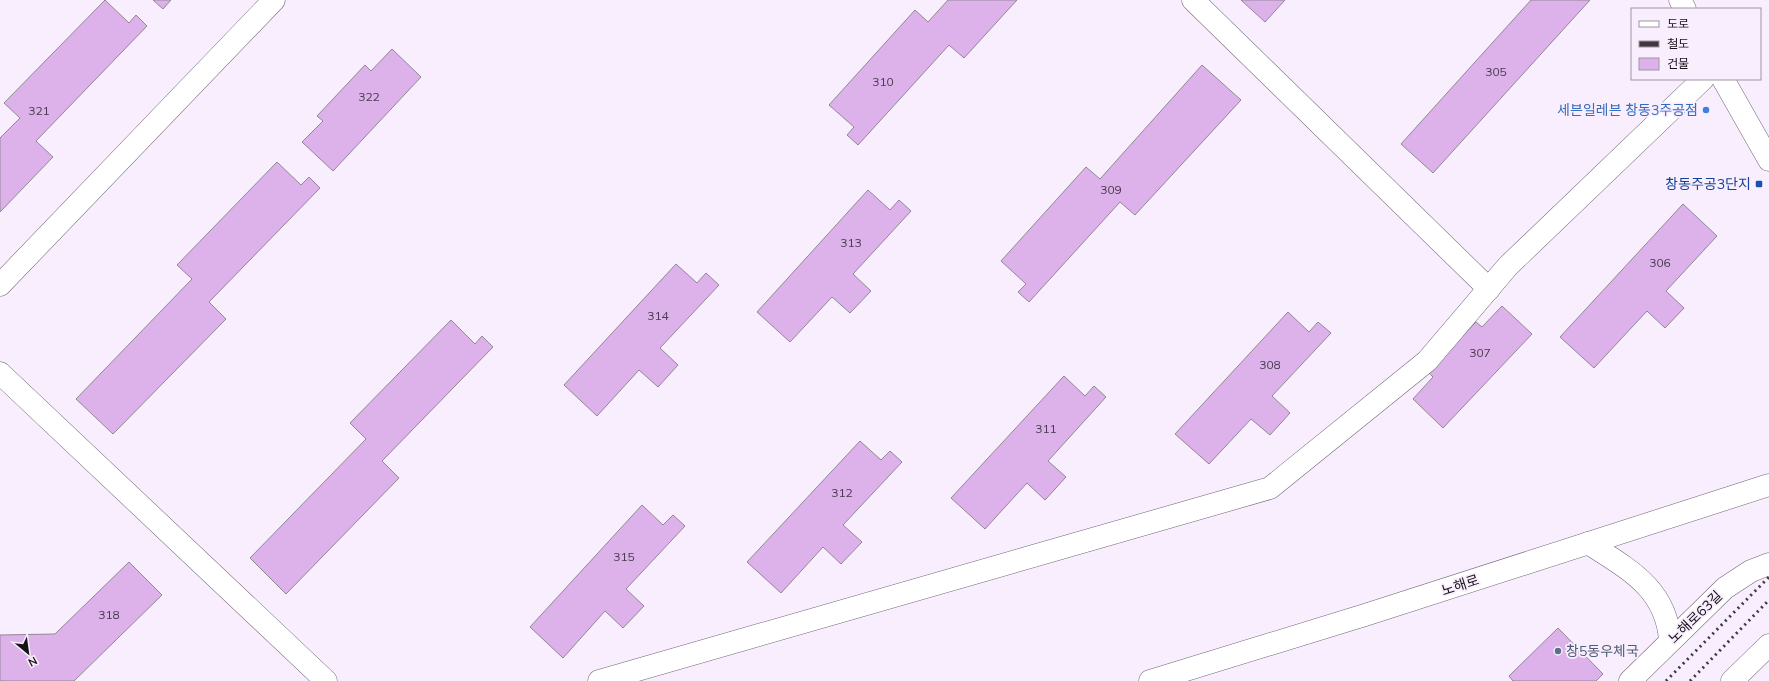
<svg xmlns="http://www.w3.org/2000/svg" width="1769" height="681" font-family="Mulish,'Noto Sans KR',sans-serif">
  <style>
    .building { fill: #ddb2eb; stroke: #918795 }
    .lines { fill: none; stroke-linecap: round; stroke-linejoin: round }
    .street-casing { stroke: #706673; stroke-width: 23 }
    .secondary-casing { stroke: #706673; stroke-width: 23 }
    .street { stroke: #fff; stroke-width: 22 }
    .secondary { stroke: #fff; stroke-width: 22 }
    .rail { stroke: #3e3940; stroke-width: 3; stroke-dasharray: 2 4; stroke-linecap: butt }
    .shop-dot { fill: #3f7fe0; stroke: #f9eefd; stroke-width: 1.5 }
    .transit-dot { fill: #1a4fb4; stroke: #f9eefd; stroke-width: 1.5 }
    .service-dot { fill: #5c6f8a; stroke: #f9eefd; stroke-width: 1.5 }
    .labels { text-anchor: middle; stroke-width: 3.5; stroke-linejoin: round; paint-order: stroke }
    .number-label { font-size: 12px; fill: #483b4d }
    .shop-label { font-size: 14px; fill: #366cbe; stroke: #f9eefd; text-anchor: end }
    .transit-label { font-size: 14px; fill: #164399; stroke: #f9eefd; text-anchor: end }
    .street-label { font-size: 14px; fill: #171318; stroke: #f9eefd }
    .service-label { font-size: 14px; fill: #4e5e75; stroke: #f9eefd; text-anchor: start }
  </style>
  <rect width="100%" height="100%" fill="#f9eefd"/>
  <!-- building -->
  <g class="building">
    <path d="M105,0L129,23L136,15L147,26L36,141L53,157L0,212V138L20,118L4,103Z"/>
    <path d="M153,0H171L163,9Z"/>
    <path d="M948,0H1017L964,58L949,45L858,145L847,135L854,127L829,105L915,10L928,22Z"/>
    <path d="M1241,0H1285L1265,22Z"/>
    <path d="M1531,0H1590L1433,173L1401,144Z"/>
    <path d="M392,49L421,77L333,171L302,142L323,121L317,116L365,65L371,71Z"/>
    <path d="M1202,65L1241,100L1135,215L1120,202L1029,302L1018,292L1026,284L1001,261L1086,167L1100,179Z"/>
    <path d="M277,162L301,185L309,177L320,188L209,302L226,319L113,434L76,399L192,279L177,265Z"/>
    <path d="M868,190L890,210L899,200L911,211L853,274L871,291L850,313L832,297L790,342L757,312Z"/>
    <path d="M1683,204L1717,236L1666,291L1684,308L1665,328L1647,311L1594,368L1560,337Z"/>
    <path d="M676,264L697,283L706,273L719,285L660,348L678,365L658,387L639,370L597,416L564,385Z"/>
    <path d="M1502,306L1532,334L1443,428L1413,399L1433,377L1428,372L1476,322L1482,327Z"/>
    <path d="M1288,312L1309,332L1318,322L1331,333L1272,396L1290,413L1270,435L1251,419L1209,464L1175,434Z"/>
    <path d="M451,320L475,344L482,336L493,347L382,461L399,478L286,594L250,558L366,439L350,423Z"/>
    <path d="M1064,376L1085,396L1094,386L1106,397L1048,461L1066,477L1045,500L1027,483L985,529L951,498Z"/>
    <path d="M860,441L881,460L890,451L902,462L843,525L862,542L841,564L823,547L781,593L747,562Z"/>
    <path d="M642,505L663,525L673,515L685,526L626,589L644,606L623,628L605,611L563,658L530,627Z"/>
    <path d="M129,562L162,595L74,681H0V635L55,634Z"/>
    <path d="M1558,628L1603,674L1596,681H1513L1509,676Z"/>
  </g>
  <g class="lines">
    <!-- street casing -->
    <g class="street-casing">
      <g id="street">
        <path d="M1193,0L1489,289"/>
        <path d="M0,285L274,0"/>
        <path d="M0,373L326,681"/>
        <path d="M1588,543C1628,569 1666,588 1670,640"/>
        <path d="M599,681L1270,488L1427,361L1508,266L1703,79"/>
        <path d="M1630,681L1725,588L1751,571L1769,564"/>
        <path d="M1732,681L1769,645"/>
      </g>
    </g>
    <!-- secondary casing -->
    <g class="secondary-casing">
      <g id="secondary">
        <path d="M1680,0L1685,9"/>
        <path d="M1723,79L1769,160"/>
        <path d="M1150,681L1365,615L1769,485"/>
      </g>
    </g>
    <!-- street -->
    <use href="#street" class="street"/>
    <!-- secondary -->
    <use href="#secondary" class="secondary"/>
    <!-- rail -->
    <g class="rail">
      <path d="M1666,681L1769,577"/>
      <path d="M1690,681L1769,600"/>
    </g>
  </g>
  <!-- markers -->
  <circle class="shop-dot" cx="1706" cy="110" r="4"/>
  <rect class="transit-dot" x="1755" y="180" width="8" height="8" rx="2"/>
  <circle class="service-dot" cx="1558" cy="651" r="4"/>
  <g class="labels">
    <!-- number labels -->
    <g class="number-label">
      <text x="1496" y="76">305</text>
      <text x="883" y="86">310</text>
      <text x="369" y="101">322</text>
      <text x="39" y="115">321</text>
      <text x="1111" y="194">309</text>
      <text x="851" y="247">313</text>
      <text x="1660" y="267">306</text>
      <text x="658" y="320">314</text>
      <text x="1480" y="357">307</text>
      <text x="1270" y="369">308</text>
      <text x="1046" y="433">311</text>
      <text x="842" y="497">312</text>
      <text x="624" y="561">315</text>
      <text x="109" y="619">318</text>
    </g>
    <!-- shop labels -->
    <g class="shop-label">
      <text x="1698" y="115">세븐일레븐 창동3주공점</text>
    </g>
    <!-- transit labels -->
    <g class="transit-label">
      <text x="1751" y="189">창동주공3단지</text>
    </g>
    <!-- street labels -->
    <g class="street-label">
      <text transform="translate(1460 585) rotate(-18)" y="5">노해로</text>
      <text transform="translate(1695 617) rotate(-44)" y="5">노해로63길</text>
    </g>
    <!-- service labels -->
    <g class="service-label">
      <text x="1566" y="656">창5동우체국</text>
    </g>
  </g>
  <!-- legend -->
  <rect x="1631" y="8" width="130" height="72" fill="#f9eefd" stroke="#9f96a1"/>
  <rect x="1639" y="21" width="20" height="6" fill="#ffffff" stroke="#9f96a1"/>
  <text x="1667" y="28" font-size="12" fill="#171318">도로</text>
  <rect x="1639" y="41" width="20" height="6" fill="#3e3940" stroke="#9f96a1"/>
  <text x="1667" y="48" font-size="12" fill="#171318">철도</text>
  <rect x="1639" y="58" width="20" height="12" fill="#ddb2eb" stroke="#9f96a1"/>
  <text x="1667" y="68" font-size="12" fill="#171318">건물</text>
  <!-- north arrow -->
  <g transform="translate(28 653) rotate(151)" stroke="#f9eefd" stroke-width="3" paint-order="stroke">
  <path d="M0-3L7 15L0 10L-7 15Z" fill="#171318"/>
  <text y="-6" font-size="11" font-weight="bold" text-anchor="middle" fill="#171318">N</text>
  </g>
</svg>
